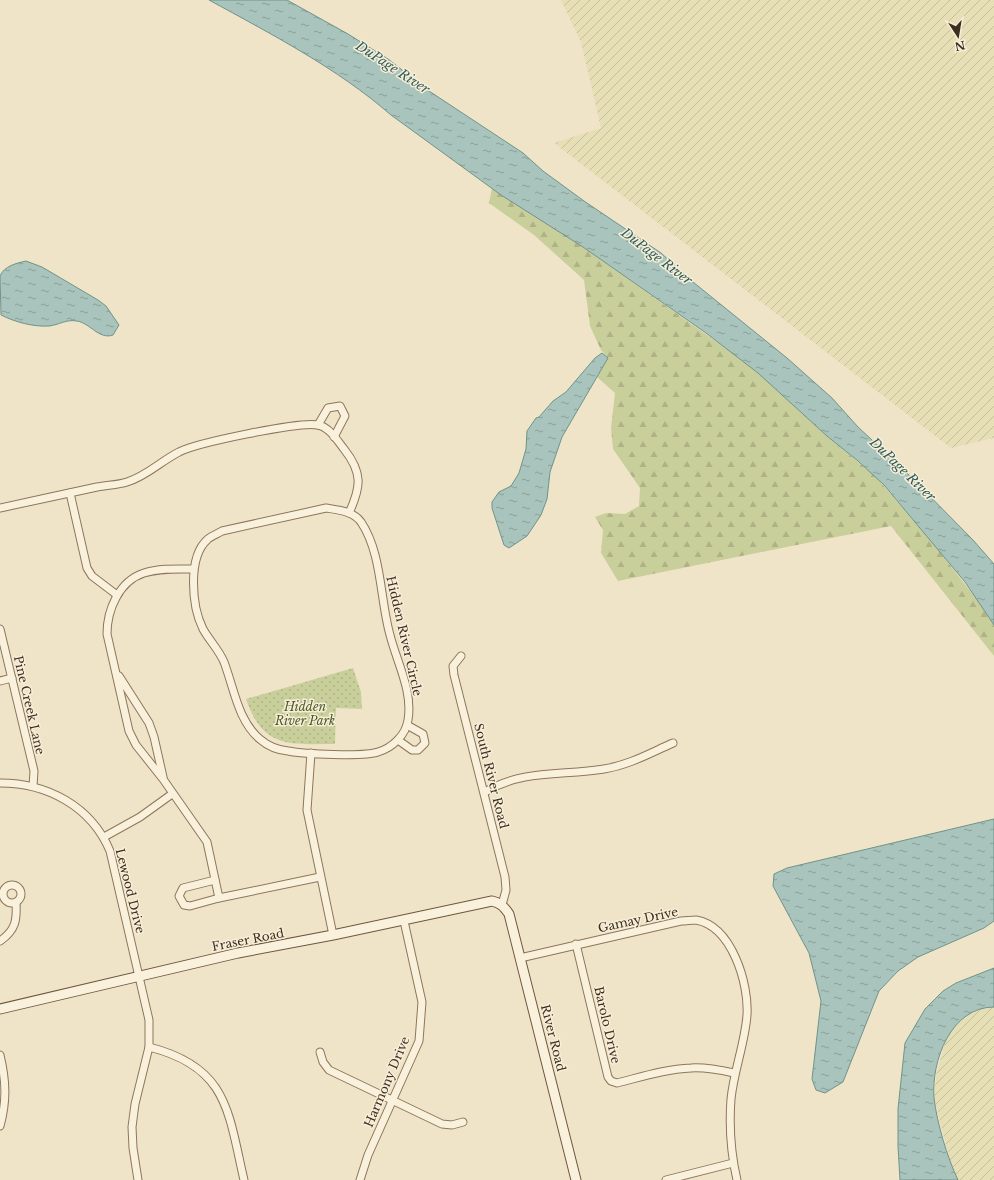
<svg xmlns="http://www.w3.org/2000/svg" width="994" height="1180" font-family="'Libre Baskerville',serif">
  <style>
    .farmland { fill: url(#farmland-furrows) }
    .forest { fill: url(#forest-firs) }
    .park { fill: url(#park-dots) }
    .water { fill: url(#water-ripples); stroke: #6f938a }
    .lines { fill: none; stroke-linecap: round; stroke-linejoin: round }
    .street-casing { stroke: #8d765c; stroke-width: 9 }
    .secondary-casing { stroke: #6f573f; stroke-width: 11 }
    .street { stroke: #faf1dc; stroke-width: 7 }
    .secondary { stroke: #faf1dc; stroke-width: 9 }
    .labels { text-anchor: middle; stroke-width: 3; stroke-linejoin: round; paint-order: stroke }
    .street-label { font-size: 12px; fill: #3d2e20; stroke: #f7eed8 }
    .park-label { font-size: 12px; font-style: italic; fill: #4d5a26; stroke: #f7eed8 }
    .water-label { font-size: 13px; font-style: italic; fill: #2f5d5a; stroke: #f7eed8 }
  </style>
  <defs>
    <pattern id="farmland-furrows" width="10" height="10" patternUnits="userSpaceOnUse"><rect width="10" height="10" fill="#e6deb5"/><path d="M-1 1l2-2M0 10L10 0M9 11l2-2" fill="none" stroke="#c6bf9b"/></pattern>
    <pattern id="forest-firs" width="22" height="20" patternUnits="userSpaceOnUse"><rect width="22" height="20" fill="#c9cf9b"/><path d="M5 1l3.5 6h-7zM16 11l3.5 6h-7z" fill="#aeb285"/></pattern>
    <pattern id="park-dots" width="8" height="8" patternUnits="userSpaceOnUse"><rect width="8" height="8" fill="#c9cf9b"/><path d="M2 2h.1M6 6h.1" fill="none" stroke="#aeb285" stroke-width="1.8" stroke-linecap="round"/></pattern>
    <pattern id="water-ripples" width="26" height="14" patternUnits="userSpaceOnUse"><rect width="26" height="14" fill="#a9c4bc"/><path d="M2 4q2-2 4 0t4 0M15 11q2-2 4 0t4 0" fill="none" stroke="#8ba098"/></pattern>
  </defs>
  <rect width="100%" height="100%" fill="#f0e4c8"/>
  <!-- farmland -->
  <g class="farmland">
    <path d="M561,0H994V438L951,448L554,143L601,128L581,42Z"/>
    <path d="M985,1007H994V1180H958L950,1162L934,1098L936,1075L947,1036L964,1017Z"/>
  </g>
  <!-- forest -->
  <path class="forest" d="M492,188L583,247L728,350L758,373L827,436L876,477L936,547L981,605L994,625V656L891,526L618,581L601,553L603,530L595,517L606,513L625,514L639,506L640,488L613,449L611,428L615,393L597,377L608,358L601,350L590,326L584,280L534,235L489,203Z"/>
  <!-- park -->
  <path class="park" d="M353,668L361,692L362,709L336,708L335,744C290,744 263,749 246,699Z"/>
  <!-- water -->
  <g class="water">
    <path d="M209,0H287L348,34L388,59L429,91L523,153L543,171L584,201L661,253L693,282L787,358L832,398L858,427L902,468L973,540L994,564V625L965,582L884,485L858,461L827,436L758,373L706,333L583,247L501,195L391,115C337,68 271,34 209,0Z"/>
    <path d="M26,261L42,267L98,300L106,306L119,325L113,335C99,340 90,323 77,321C66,319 59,325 49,326C33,327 15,322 1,315L0,276C4,266 17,263 26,261Z"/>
    <path d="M602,353L608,358L562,437L550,472L547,499L541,515L527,536L509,548L504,545L492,508V502L499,492L511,486L519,473L526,449L527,431L536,418L539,417L553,401L566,392L595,358Z"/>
    <path d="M994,819V921L984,928L918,957L898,971L879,991L843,1082L825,1093L816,1090L812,1079L821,1001L809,953L773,886L774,874L787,868Z"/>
    <path d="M994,968V1007C951,1007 931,1061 934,1098C937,1123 947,1157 958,1180H900L898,1146V1109L905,1043L925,1009L943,991L956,983Z"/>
  </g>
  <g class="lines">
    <!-- street casing -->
    <g class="street-casing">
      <g id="street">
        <path d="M318,425L328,408L340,406L345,416L334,437"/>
        <path d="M70,493L87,568L92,576L117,595"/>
        <path d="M0,508C32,501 65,494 97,487C107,485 118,485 127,482C147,476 161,461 179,452C196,443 301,421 318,425C329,427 337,440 344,449C363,473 361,487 349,513"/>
        <path d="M326,508C338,510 353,511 361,522C382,553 380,600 390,635C397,663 413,691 408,720C406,735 392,748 378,752C364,757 304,754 288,751C278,750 268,746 261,740C238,722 234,688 224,662C219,650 209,640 203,629C192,607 187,557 208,539C212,536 217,534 222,531Z"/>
        <path d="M193,569C177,569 160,568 144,573C119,581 107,610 107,634L129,731L136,745L163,779L207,842L219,898L320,877"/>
        <path d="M0,629L34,771L33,786"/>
        <path d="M461,656L453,666L454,675L505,877L506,890L502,905"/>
        <path d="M119,676L149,723L154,737L163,777"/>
        <path d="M0,681L12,678"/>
        <path d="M398,740L412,750H418L425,743L423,734L407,725"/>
        <path d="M311,753L307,810L333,935"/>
        <path d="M0,783C47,783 91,806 110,851L149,1020V1047L135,1104L132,1127L133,1148L138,1180"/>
        <path d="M485,792C523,769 563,776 604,769C629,765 650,753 673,743"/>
        <path d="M104,837L140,817L172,794"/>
        <path d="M215,880L183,888L179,896L184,905L190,906L219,898"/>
        <circle cx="12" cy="894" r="9"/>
        <path d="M0,941C16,930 17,920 16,902"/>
        <path d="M576,944L608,1077L611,1081L617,1083C641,1077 666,1069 691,1068C705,1067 720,1070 734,1073"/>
        <path d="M520,958L681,921C686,921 691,920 696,920C732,926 749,984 747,1015C745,1043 734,1070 731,1099C729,1126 731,1154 737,1180"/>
        <path d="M149,1047C228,1067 228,1111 244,1180"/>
        <path d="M320,1052L323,1062L329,1070L442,1124L452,1125L463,1122"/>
        <path d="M0,1055C6,1080 7,1101 0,1126"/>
        <path d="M360,1180L368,1155L419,1041L422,1002L404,921"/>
        <path d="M666,1180L733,1163"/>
      </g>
    </g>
    <!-- secondary casing -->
    <g class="secondary-casing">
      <path id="secondary" d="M0,1009L238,953L333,935L492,901C501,903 504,907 509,914L576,1180"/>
    </g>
    <!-- street -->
    <use href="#street" class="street"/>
    <!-- secondary -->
    <use href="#secondary" class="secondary"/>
  </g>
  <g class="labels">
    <!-- street labels -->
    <g class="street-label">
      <text transform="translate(404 636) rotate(77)" y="4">Hidden River Circle</text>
      <text transform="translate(29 705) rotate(77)" y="4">Pine Creek Lane</text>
      <text transform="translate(491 776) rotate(76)" y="4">South River Road</text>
      <text transform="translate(130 891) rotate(76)" y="4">Lewood Drive</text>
      <text transform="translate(638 920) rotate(-12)" y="4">Gamay Drive</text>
      <text transform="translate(248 940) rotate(-11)" y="4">Fraser Road</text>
      <text transform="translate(607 1025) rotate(77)" y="4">Barolo Drive</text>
      <text transform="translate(553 1038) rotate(76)" y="4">River Road</text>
      <text transform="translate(387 1082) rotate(-67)" y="4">Harmony Drive</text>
    </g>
    <!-- park labels -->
    <g class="park-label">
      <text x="305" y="711">Hidden<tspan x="305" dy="14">River Park</tspan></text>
    </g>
    <!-- water labels -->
    <g class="water-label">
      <text transform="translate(393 67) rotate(33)" y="5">DuPage River</text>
      <text transform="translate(657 256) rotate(37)" y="5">DuPage River</text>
      <text transform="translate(903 469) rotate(44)" y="5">DuPage River</text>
    </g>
  </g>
  <!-- north arrow -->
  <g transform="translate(958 36) rotate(168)" stroke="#f7eed8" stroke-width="3" paint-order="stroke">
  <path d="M0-3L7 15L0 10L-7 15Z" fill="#3d2e20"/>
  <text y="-6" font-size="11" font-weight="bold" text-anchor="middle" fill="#3d2e20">N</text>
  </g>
</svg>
